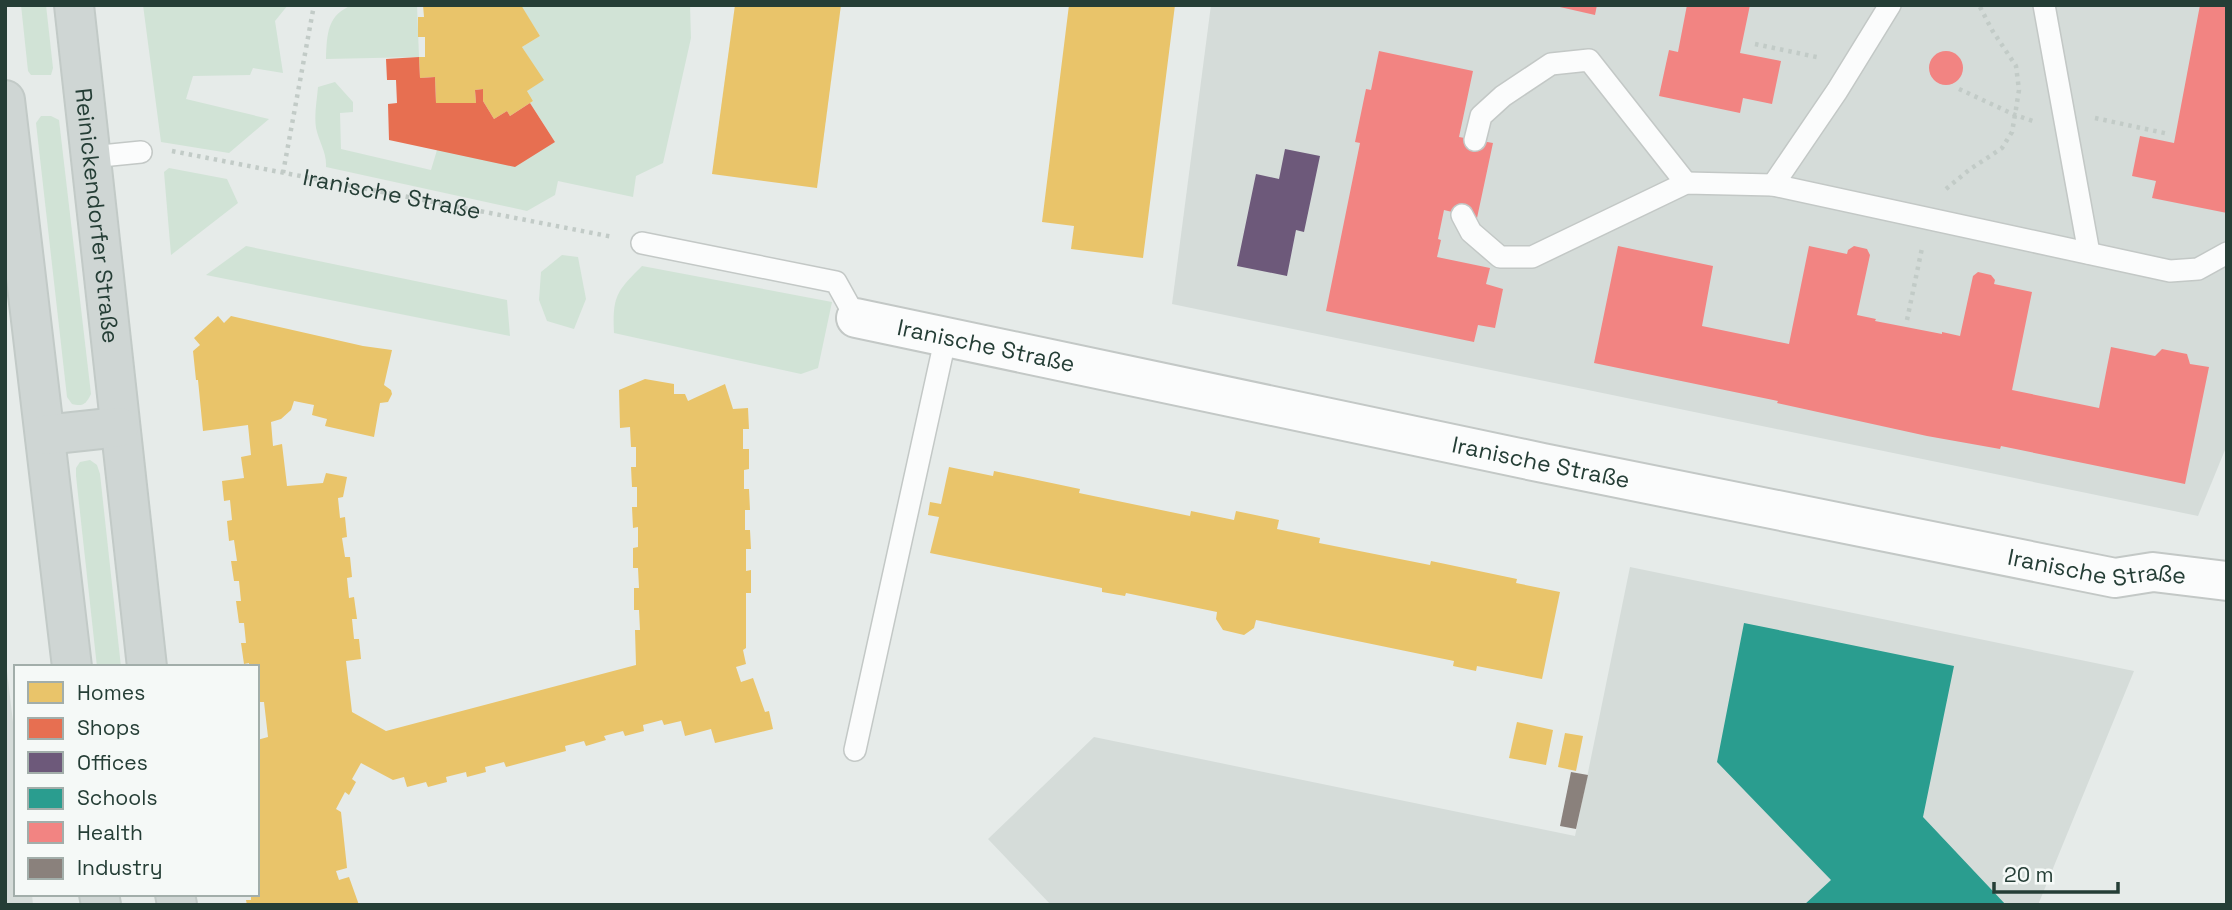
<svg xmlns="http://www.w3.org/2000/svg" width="2232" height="910" font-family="'Space Grotesk',sans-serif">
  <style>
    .built { fill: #d5dcd9 }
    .green { fill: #d1e3d6 }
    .homes { fill: #e9c46a }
    .shops { fill: #e76f51 }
    .offices { fill: #6d597a }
    .schools { fill: #2a9d8f }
    .health { fill: #f28482 }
    .industry { fill: #8a817c }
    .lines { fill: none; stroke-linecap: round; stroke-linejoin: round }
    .service-casing { stroke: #c3c8c6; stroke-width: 24 }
    .minor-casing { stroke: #c3c8c6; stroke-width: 42 }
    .primary-casing { stroke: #c2cac7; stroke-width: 42 }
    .path { stroke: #c2cbc7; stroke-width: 4.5; stroke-dasharray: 3.5 5; stroke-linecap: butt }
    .service { stroke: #fbfcfc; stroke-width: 21 }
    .minor { stroke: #fbfcfc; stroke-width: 38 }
    .primary { stroke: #cfd6d4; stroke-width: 38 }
    .labels { text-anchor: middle; stroke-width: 7; stroke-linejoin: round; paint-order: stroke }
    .street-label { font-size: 23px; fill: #253e36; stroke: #f5f9f7 }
  </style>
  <rect width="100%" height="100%" fill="#e6ebe9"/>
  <!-- built -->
  <g class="built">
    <path d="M1211,5H2227V445L2198,516L1172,304Z"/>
    <path d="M1630,567L2134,671L2038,905H1051L988,839L1094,737L1575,836Z"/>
    <path d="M5,654L16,748V894H32L33,905H5Z"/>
  </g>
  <!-- green -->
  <g class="green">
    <path d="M21,5H46L53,68L51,75H31L28,71Z"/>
    <path d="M143,5H288L275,21L283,73L253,68L250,75L193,76L186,99L269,119L229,153L161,142Z"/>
    <path d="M353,5H417L419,57L326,59C327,34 327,14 353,5Z"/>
    <path d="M523,5H690L691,38L663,163L636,176L633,197L558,181L555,195L527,211L326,167C327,153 319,142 316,128C314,114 317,100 318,87L335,82L353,102V112L340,113L341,149L431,170L437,150L555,142L530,103L533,101L527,91L543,80L522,47L540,36L521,6Z"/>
    <path d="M41,116H51L59,120L91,394C86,404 83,407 72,404L67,397L36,123Z"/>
    <path d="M169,168L227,179L238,203L171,255L164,172Z"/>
    <path d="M246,246L507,300L510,336L206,275Z"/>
    <path d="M562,255L578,257L586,299L574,329L547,321L539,300L541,272Z"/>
    <path d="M642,266L832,302L818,368L801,374L614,333C612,296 617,291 642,266Z"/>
    <path d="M90,460L97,465L100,474L121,667H97L76,476V468L80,462Z"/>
  </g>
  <!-- homes -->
  <g class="homes">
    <path d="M423,5H521L540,36L522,47L544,80L527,91L533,101L510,116L507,111L494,119L483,101V89L475,90L476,103H436L435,77L420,78L419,57H425V37H418V17H424Z"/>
    <path d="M735,5H841L817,188L712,174Z"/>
    <path d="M1069,5H1175L1143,258L1071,249L1074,226L1042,222Z"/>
    <path d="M218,316L224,323L231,316L363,346L392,350L384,385L391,390L392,394L388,402L380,403L374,437L325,426L327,419L312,415L314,405L294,401L291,410L281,419L271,422L273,446L282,444L287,486L323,483L326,473L347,477L343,497L338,498L340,518L345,517L347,537L342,538L345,557H350L352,577L347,578L349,598L354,597L357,619H352L354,639H359L361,659L346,661L352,712L386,731L636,665L635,630H640L639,610H634V588H639L638,568H633V548L638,547V527L633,528L632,507H637V487H632L631,467H636V447H631L630,427L620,428L619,390L645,379L674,384V394H685L688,401L725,384L733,409L748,408L749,429H743V449H749V469L744,470V489H749L750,510H745V530H750L751,549H746V571L751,570V593H746V648L743,650L746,664L736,667L741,682L753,678L765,712L769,711L773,729L715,743L711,729L685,736L681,721L664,725L662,720L643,725L644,731L625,736L623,731L604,736L606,740L586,746L584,741L565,746L566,751L506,767L504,762L485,767L486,772L467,777L466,772L446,777L447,782L428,787L426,782L407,787L404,777L393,780L361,763L352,779L356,782L349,795L345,792L336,809L341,812L347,868L336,871L339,880L349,877L359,905H247L246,900H251V894H257V740L268,737L264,702H257V667H249V663L244,664L241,643H246L244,623H239L236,601H241L239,581H234L231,561H237L234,540L229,541L227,521L232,520L230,500L224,501L222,481L244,478L241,457L251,455L248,425L203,431L198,380H196L193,351L200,345L194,338Z"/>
    <path d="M949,467L993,476L994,471L1080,489L1079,493L1190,516L1191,511L1234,520L1236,511L1279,520L1277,529L1320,538L1319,543L1430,565L1431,561L1517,579L1516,583L1560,592L1542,679L1477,666L1476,671L1453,666L1454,661L1256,620L1254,628L1244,635L1223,630L1216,619L1217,612L1126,593L1125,596L1102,592V588L930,553L939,517L928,515L930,502L941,504Z"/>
    <path d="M1517,722L1553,730L1546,765L1509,758Z"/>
    <path d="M1565,733L1583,736L1576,771L1558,767Z"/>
  </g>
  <!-- shops -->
  <path class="shops" d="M419,57L420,78L435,77L436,103H476L475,90L483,89V101L494,119L507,111L510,116L530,103L555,142L515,167L389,140L388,104L397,103L396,80H387L386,59Z"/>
  <!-- offices -->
  <path class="offices" d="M1285,149L1320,156L1304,232L1296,230L1287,276L1237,266L1256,174L1279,179Z"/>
  <!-- schools -->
  <path class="schools" d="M1744,623L1954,666L1923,817L2006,905H1804L1831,880L1717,762Z"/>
  <!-- health -->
  <g class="health">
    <path d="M1551,5H1597L1595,15Z"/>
    <path d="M1687,5H1750L1740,53L1781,61L1772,104L1743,98L1740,113L1659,96L1669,50L1678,52Z"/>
    <path d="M2200,5H2227V213L2152,198L2156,181L2132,176L2140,136L2174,143Z"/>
    <path d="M1379,51L1473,71L1459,137L1493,143L1477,218L1444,210L1438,239L1441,240L1437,257L1490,268L1486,284L1503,289L1495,328L1478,325L1474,342L1326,311L1360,143L1355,142L1366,89L1371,90Z"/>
    <circle cx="1946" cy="68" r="17"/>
    <path d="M1618,246L1713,266L1702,326L1789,344L1809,246L1847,254L1848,250L1854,246L1867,249L1870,255L1857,315L1876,319L1875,321L1942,334V332L1960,336L1973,276L1978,272L1991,275L1995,280L1994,284L2032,292L2012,390L2099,408L2111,347L2155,356L2162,349L2187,354L2190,364L2209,367L2185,484L2001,446L2000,449L1927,436L1777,403L1778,401L1594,363Z"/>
  </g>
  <!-- industry -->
  <path class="industry" d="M1571,772L1588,775L1576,829L1560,826Z"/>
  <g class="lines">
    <!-- service casing -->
    <g class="service-casing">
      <g id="service">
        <path d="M2044,5L2089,253"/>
        <path d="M1475,140L1481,116L1503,96L1551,64L1589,60L1686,183"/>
        <path d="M91,157L141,152"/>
        <path d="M1773,185L1837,91L1890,5"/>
        <path d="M1462,215L1471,232L1500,257H1532L1686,183L1773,185L2170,271L2198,269L2227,253"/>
        <path d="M642,243L836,282L856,318"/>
        <path d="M855,750L946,336"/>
      </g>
    </g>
    <!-- minor casing -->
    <g class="minor-casing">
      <g id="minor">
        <path id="s2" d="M856,318L1543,463L2115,578L2153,572L2227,581"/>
      </g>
    </g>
    <!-- primary casing -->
    <g class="primary-casing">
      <g id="primary">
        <path id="s3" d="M74,5L147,667"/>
        <path d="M5,100L72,667"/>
        <path d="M45,435L119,427"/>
        <path d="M99,894L101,905"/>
        <path d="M175,894L177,905"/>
      </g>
    </g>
    <!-- path -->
    <g class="path">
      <path d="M1755,44L1821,58"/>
      <path d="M1959,89L2015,115L2033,121"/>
      <path d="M2095,118L2169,134"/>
      <path id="s1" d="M172,151L613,237"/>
      <path d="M283,173L314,5"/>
      <path d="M1946,189L1969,170L2002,148L2012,132L2015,115L2019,90L2016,66L1992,30L1979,5"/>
      <path d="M1907,320L1922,248"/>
    </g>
    <!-- service -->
    <use href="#service" class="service"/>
    <!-- minor -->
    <use href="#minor" class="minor"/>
    <!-- primary -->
    <use href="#primary" class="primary"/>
  </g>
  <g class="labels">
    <!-- street labels -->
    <g class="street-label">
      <text dy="8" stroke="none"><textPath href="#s1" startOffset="224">Iranische Straße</textPath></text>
      <text dy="8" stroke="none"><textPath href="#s3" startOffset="212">Reinickendorfer Straße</textPath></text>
      <text dy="8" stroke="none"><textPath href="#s2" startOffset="133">Iranische Straße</textPath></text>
      <text dy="8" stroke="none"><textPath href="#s2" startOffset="700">Iranische Straße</textPath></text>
      <text dy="8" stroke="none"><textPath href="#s2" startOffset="1267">Iranische Straße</textPath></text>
    </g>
  </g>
  <!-- border -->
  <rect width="2232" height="910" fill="none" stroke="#253e36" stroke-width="14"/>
  <!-- legend -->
  <rect x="14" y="665" width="245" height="231" fill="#f5f9f7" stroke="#a2aeaa" stroke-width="2"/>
  <rect x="28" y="682" width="35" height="21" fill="#e9c46a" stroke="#a2aeaa" stroke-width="2"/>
  <text x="77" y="700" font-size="21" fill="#253e36">Homes</text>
  <rect x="28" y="718" width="35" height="21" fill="#e76f51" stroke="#a2aeaa" stroke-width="2"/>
  <text x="77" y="735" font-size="21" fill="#253e36">Shops</text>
  <rect x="28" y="752" width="35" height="21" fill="#6d597a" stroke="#a2aeaa" stroke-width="2"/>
  <text x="77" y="770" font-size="21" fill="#253e36">Offices</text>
  <rect x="28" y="788" width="35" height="21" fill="#2a9d8f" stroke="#a2aeaa" stroke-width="2"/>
  <text x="77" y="805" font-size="21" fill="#253e36">Schools</text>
  <rect x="28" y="822" width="35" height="21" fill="#f28482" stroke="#a2aeaa" stroke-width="2"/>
  <text x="77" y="840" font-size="21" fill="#253e36">Health</text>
  <rect x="28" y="858" width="35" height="21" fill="#8a817c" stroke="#a2aeaa" stroke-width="2"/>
  <text x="77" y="875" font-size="21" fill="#253e36">Industry</text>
  <!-- scale -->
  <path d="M1994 882v10h124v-10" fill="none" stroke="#253e36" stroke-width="3.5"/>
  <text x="2004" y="882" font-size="21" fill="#253e36" stroke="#f5f9f7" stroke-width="5" paint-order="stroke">20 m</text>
</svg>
